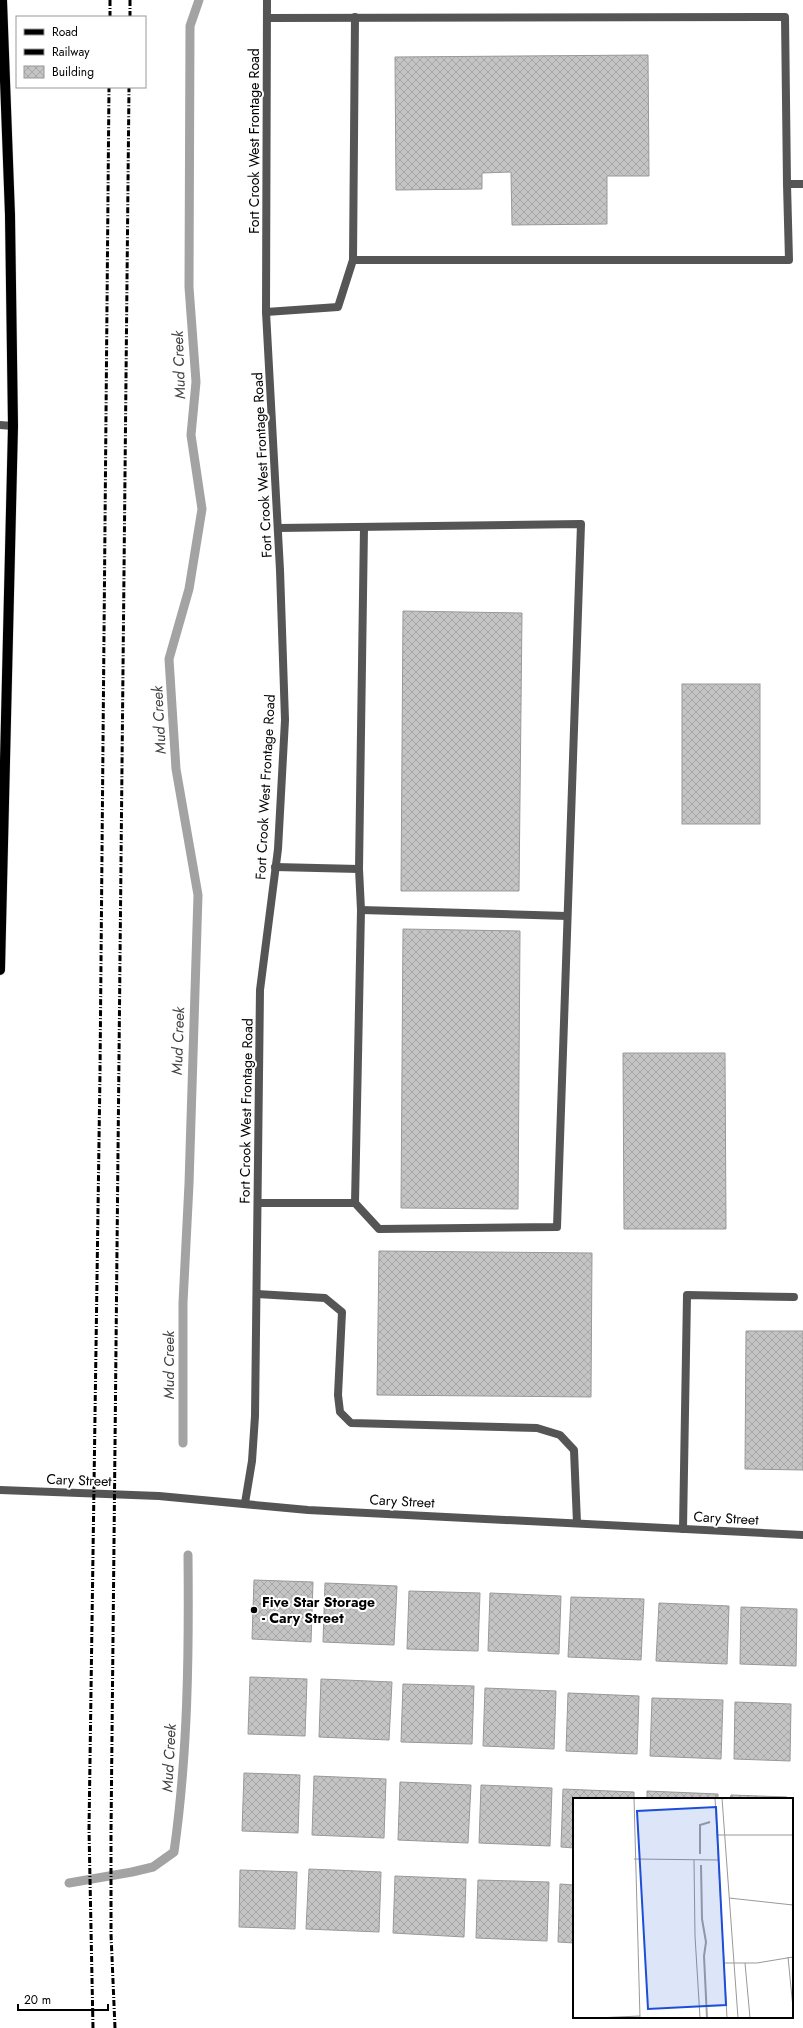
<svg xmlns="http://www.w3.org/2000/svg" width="803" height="2028" font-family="Jost,sans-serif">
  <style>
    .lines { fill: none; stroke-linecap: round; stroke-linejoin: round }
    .stream { stroke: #a3a3a3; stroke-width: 9 }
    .building { fill: url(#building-cross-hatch); stroke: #999 }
    .primary-casing { stroke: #dbdbdb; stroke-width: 11 }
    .service { stroke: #555; stroke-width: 8 }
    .minor { stroke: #555; stroke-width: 8 }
    .primary { stroke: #000; stroke-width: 10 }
    .rail { stroke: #000; stroke-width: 3; stroke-dasharray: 6 2 1 2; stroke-linecap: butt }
    .poi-dot { fill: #000; stroke: #fff; stroke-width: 1.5 }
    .labels { text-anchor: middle; stroke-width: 4; stroke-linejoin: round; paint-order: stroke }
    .street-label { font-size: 14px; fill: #000; stroke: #fff }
    .poi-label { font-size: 14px; font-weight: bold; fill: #000; stroke: #fff; text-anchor: start }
    .water-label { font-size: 15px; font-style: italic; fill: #444; stroke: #fff }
    .inset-river { fill: none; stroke: #a3a3a3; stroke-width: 2 }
    .inset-road { fill: none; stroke: #999; stroke-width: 1 }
    .view { fill: #1d4ed8; fill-opacity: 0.15; stroke: #1d4ed8; stroke-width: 2 }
    .inset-edge { fill: none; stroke: #000; stroke-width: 2 }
  </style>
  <defs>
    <pattern id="building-cross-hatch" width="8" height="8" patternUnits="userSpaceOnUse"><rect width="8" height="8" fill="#c4c4c4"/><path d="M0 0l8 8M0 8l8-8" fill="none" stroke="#a7a7a7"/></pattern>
  </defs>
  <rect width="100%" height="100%" fill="#fff"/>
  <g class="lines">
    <!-- stream -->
    <g class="stream">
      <path d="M183,1443V1303L189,1184L198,895L176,769L169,659L189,589L202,509L191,435L196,382L189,287L190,26L199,0"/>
      <path d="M69,1883L132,1872L153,1867L174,1852C188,1753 189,1654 188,1555"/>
    </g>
  </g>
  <!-- building -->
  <g class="building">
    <path d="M648,55L649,176H607V224L512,225L511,172L482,173V189L396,190L395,57Z"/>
    <path d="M403,611L522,613L519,891H401Z"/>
    <rect x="682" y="684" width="78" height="140"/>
    <path d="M403,929L520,931L518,1209L401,1208Z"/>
    <path d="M623,1053H725L726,1229H624Z"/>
    <path d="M379,1251L592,1253L591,1397L377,1395Z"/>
    <path d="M746,1331H803V1470L745,1469Z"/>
    <path d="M254,1580L313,1582L311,1642L252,1639Z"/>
    <path d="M325,1583L397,1586L394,1645L323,1642Z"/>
    <path d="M409,1591L480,1593L478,1651L407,1649Z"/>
    <path d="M490,1593L561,1596L559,1654L488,1651Z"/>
    <path d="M571,1597L644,1599L641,1660L568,1657Z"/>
    <path d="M659,1603L729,1606L727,1664L656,1661Z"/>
    <path d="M741,1607L797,1609L796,1666L740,1664Z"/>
    <path d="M250,1677L307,1679L305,1736L248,1734Z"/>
    <path d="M321,1679L392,1682L389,1740L319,1737Z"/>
    <path d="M403,1684L474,1686L472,1744L401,1742Z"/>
    <path d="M485,1688L556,1691L554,1749L483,1746Z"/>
    <path d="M568,1693L639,1696L637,1754L566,1751Z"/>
    <path d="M652,1698L723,1700L721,1759L650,1756Z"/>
    <path d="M735,1702L791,1704L790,1761L734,1759Z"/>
    <path d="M244,1773L300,1775L298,1833L242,1831Z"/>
    <path d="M314,1776L386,1779L384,1838L312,1835Z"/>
    <path d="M400,1782L471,1785L468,1843L398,1840Z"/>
    <path d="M481,1785L552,1788L550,1846L479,1843Z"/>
    <path d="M563,1789L634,1792V1799H574V1848L561,1847Z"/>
    <path d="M647,1791L718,1794V1799H647Z"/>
    <path d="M731,1795L787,1797V1799H730Z"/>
    <path d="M309,1869L381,1872L379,1932L306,1929Z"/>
    <path d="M240,1870L297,1872L295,1929L239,1927Z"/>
    <path d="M395,1876L466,1879L464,1937L393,1933Z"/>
    <path d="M478,1880L549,1882L547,1941L476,1938Z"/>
    <path d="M560,1884L574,1885V1943L558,1942Z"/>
  </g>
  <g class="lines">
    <!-- primary casing -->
    <g class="primary-casing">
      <path id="primary" d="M0,970L13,426L10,215L2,0"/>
    </g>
    <!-- service -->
    <g class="service">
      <path d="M355,17L353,260H789L787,184"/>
      <path d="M267,18L785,17L787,184H803"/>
      <path d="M266,312L338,307L353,260"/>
      <path d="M275,867L359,869"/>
      <path d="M361,910L567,916"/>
      <path d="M258,1203H355L379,1229L557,1227L581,524L278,528"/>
      <path d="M355,1203L361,910L359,869L364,527"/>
      <path d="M257,1294L325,1298L342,1312L338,1395L340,1412L351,1423L537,1428L560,1435L574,1450L577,1523"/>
      <path d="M683,1529L687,1295L794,1297"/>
    </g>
    <!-- minor -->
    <g class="minor">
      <path d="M0,425L13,426"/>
      <path d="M0,1490L159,1496L308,1510L803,1535"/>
      <path d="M245,1503L252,1461L255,1416L260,990L278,849L285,720L280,570L266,312L267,0"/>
    </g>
    <!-- primary -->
    <use href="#primary" class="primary"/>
    <!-- rail -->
    <g class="rail">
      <path d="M110,17V0"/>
      <path d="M130,17V0"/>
      <path d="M93,2028L89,1829L100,1073L109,87"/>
      <path d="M115,2028L111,1934V1833L129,87"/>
    </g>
  </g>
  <!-- markers -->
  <circle class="poi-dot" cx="254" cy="1610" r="4"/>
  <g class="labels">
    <!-- street labels -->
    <g class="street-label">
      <text transform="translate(254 141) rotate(-90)" y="5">Fort Crook West Frontage Road</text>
      <text transform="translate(262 465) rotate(-93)" y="5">Fort Crook West Frontage Road</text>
      <text transform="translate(265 787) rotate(-87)" y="5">Fort Crook West Frontage Road</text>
      <text transform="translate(246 1111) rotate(-89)" y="5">Fort Crook West Frontage Road</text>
      <text transform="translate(79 1480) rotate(2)" y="5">Cary Street</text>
      <text transform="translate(402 1501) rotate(3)" y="5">Cary Street</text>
      <text transform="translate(726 1518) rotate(3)" y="5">Cary Street</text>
    </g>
    <!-- poi labels -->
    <g class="poi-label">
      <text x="262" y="1607">Five Star Storage<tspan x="262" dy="16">- Cary Street</tspan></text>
    </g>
    <!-- water labels -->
    <g class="water-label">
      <text transform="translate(179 365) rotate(-92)" y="5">Mud Creek</text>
      <text transform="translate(159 720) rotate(-93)" y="5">Mud Creek</text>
      <text transform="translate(178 1041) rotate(-88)" y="5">Mud Creek</text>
      <text transform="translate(169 1365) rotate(-90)" y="5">Mud Creek</text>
      <text transform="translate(169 1758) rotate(-87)" y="5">Mud Creek</text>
    </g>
  </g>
  <!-- overview -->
  <g transform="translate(573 1798)">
    <rect width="220" height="220" fill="#fff"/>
    <path class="inset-river" d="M127,56V27L137,24M128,67L129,121L133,144L131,158L134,220"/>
    <path class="inset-road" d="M61,0L67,220M142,0L154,220M149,0L165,220M145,37H220M61,61L146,62M121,62L122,138L127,220M156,100L220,107M215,159L220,210M150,165H184L220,159M172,165L177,220M23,220L67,218"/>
    <path class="view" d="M143,9L153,207L75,211L64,13Z"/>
    <rect width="220" height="220" class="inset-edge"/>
  </g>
  <!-- legend -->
  <rect x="16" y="16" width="130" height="72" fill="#ffffff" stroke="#999999"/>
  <rect x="24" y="29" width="20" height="6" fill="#000000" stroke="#999999"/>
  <text x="52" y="36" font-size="12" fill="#000000">Road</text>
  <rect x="24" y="49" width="20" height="6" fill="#000000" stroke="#999999"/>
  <text x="52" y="56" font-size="12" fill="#000000">Railway</text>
  <rect x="24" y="66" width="20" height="12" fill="url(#building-cross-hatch)" stroke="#999999"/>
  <text x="52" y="76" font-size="12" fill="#000000">Building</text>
  <!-- scale -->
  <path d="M18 2004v6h90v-6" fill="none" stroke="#000000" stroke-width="2"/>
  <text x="24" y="2004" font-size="12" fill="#000000" stroke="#ffffff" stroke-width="3" paint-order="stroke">20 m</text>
</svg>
